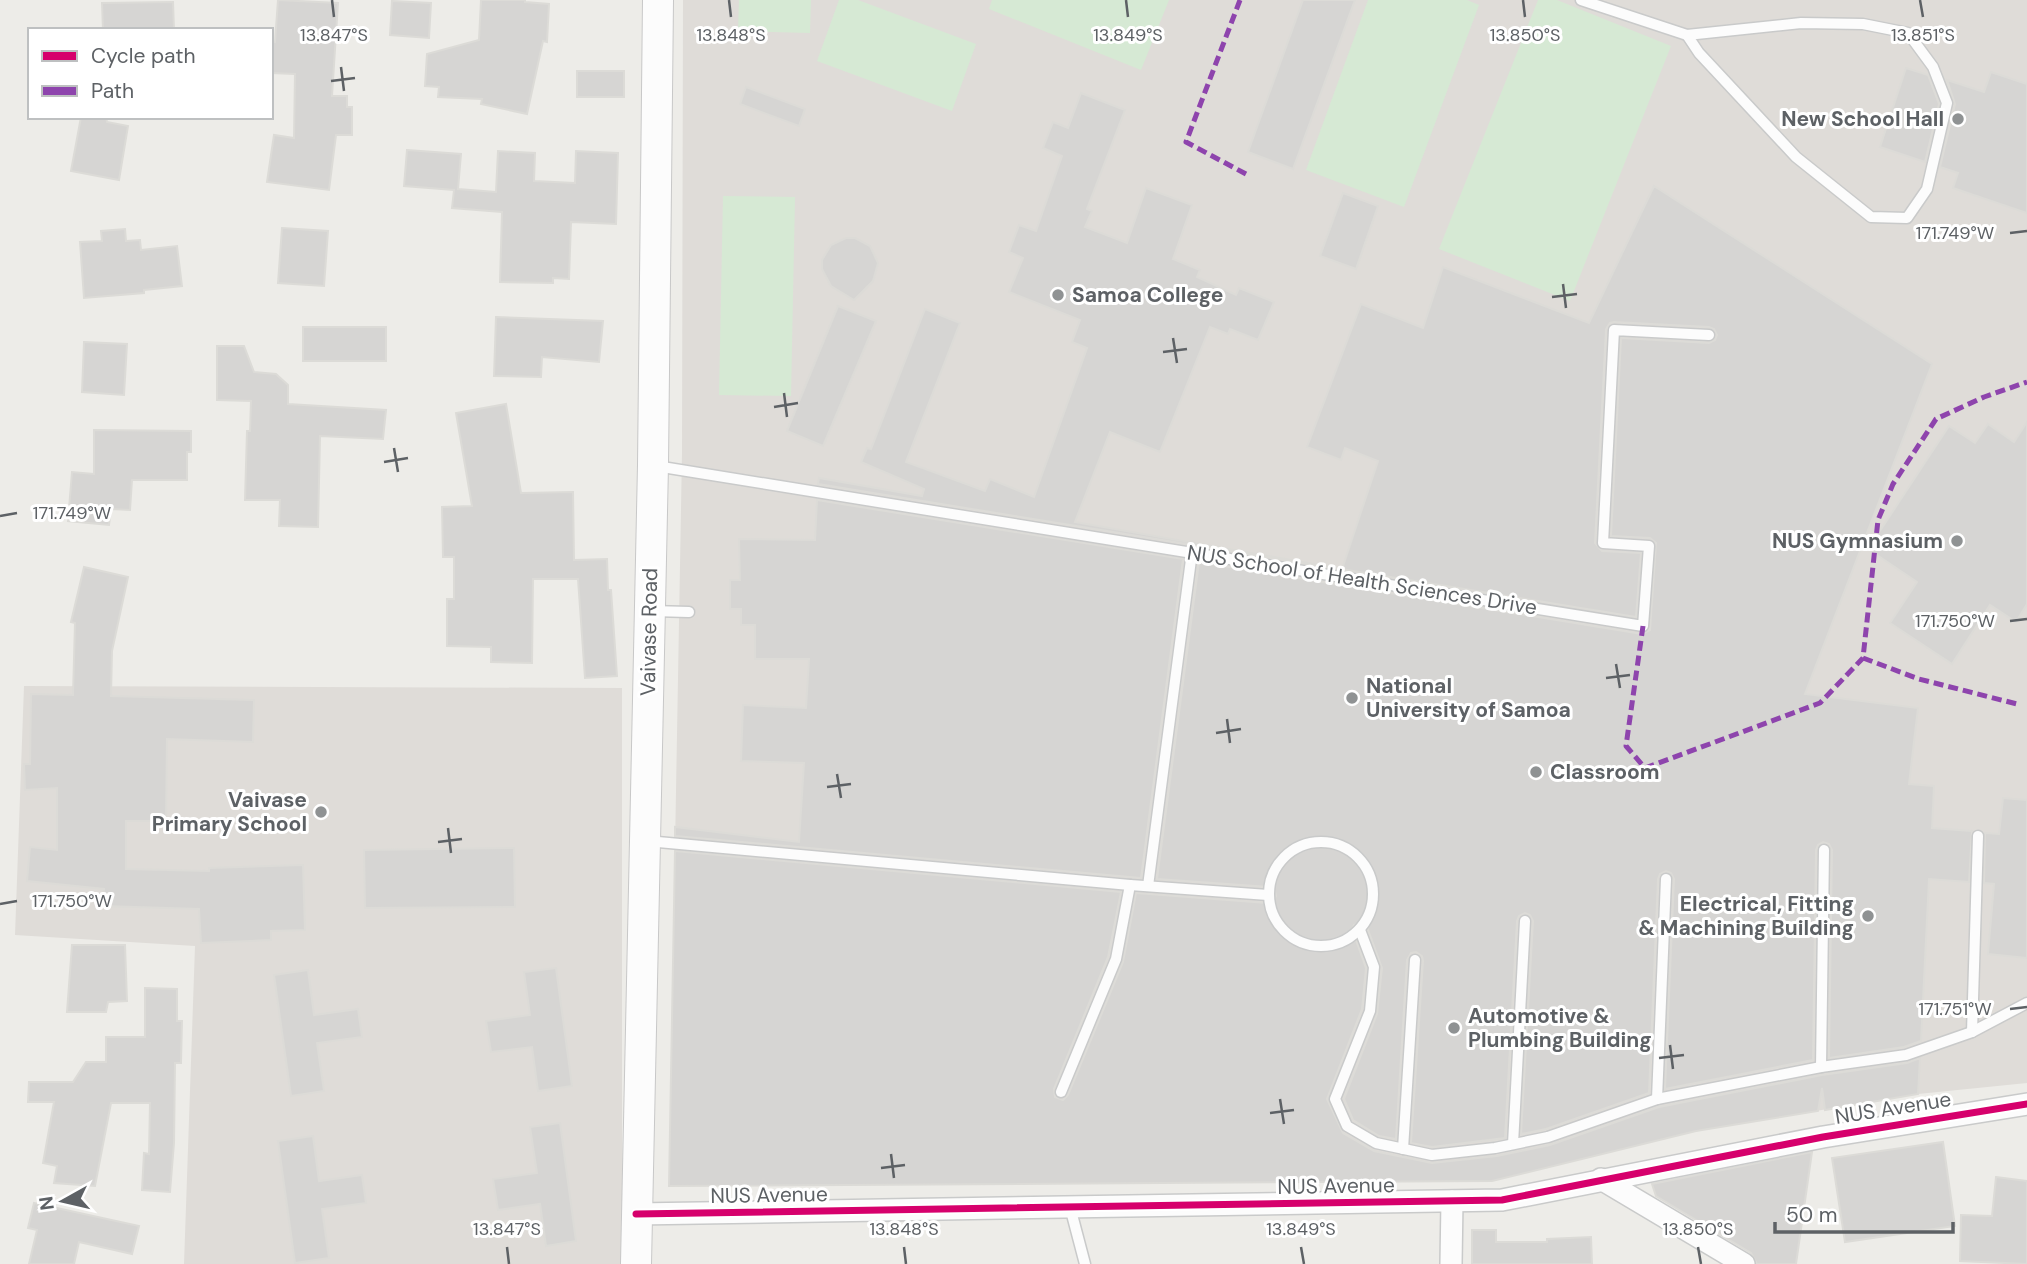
<svg xmlns="http://www.w3.org/2000/svg" width="2027" height="1264" font-family="'DM Sans',sans-serif">
  <style>
    .education { fill: #dfdcd8 }
    .green { fill: #d6e9d4 }
    .building { fill: #d6d5d3; stroke: #dcdbd7; stroke-width: 2 }
    .lines { fill: none; stroke-linecap: round; stroke-linejoin: round }
    .lane-casing { stroke: #c9caca; stroke-width: 13 }
    .street-casing { stroke: #c9caca; stroke-width: 24 }
    .secondary-casing { stroke: #c8c8c8; stroke-width: 32 }
    .lane { stroke: #fcfcfc; stroke-width: 10 }
    .street { stroke: #fcfcfc; stroke-width: 21 }
    .secondary { stroke: #fcfcfc; stroke-width: 30 }
    .quiet { stroke: #8e44ad; stroke-width: 5; stroke-dasharray: 10 5; stroke-linecap: butt }
    .cycleway-casing { stroke: #fff; stroke-width: 11 }
    .cycleway { stroke: #d6006c; stroke-width: 7 }
    .ticks { fill: none; stroke: #5d6165; stroke-width: 2.5 }
    .poi-dot { fill: #8f9293; stroke: #fff; stroke-width: 2.5 }
    .labels { text-anchor: middle; stroke-width: 6; stroke-linejoin: round; paint-order: stroke }
    .poi-label { font-size: 21px; font-weight: bold; fill: #5d6165; stroke: #fff; text-anchor: end }
    .street-label { font-size: 21px; fill: #5d6165; stroke: #fff }
    .ticks-label { font-size: 18px; text-anchor: middle; fill: #5d6165; stroke: #fff; stroke-width: 6; stroke-linejoin: round; paint-order: stroke }
  </style>
  <rect width="100%" height="100%" fill="#edece8"/>
  <!-- education -->
  <g class="education">
    <path d="M683,0H2027V1083L1918,1094L1696,1131L1492,1181L669,1186L682,453Z"/>
    <path d="M24,686L622,688V1264H184L195,946L15,935Z"/>
  </g>
  <!-- green -->
  <g class="green">
    <path d="M739,0H811L810,33L738,31Z"/>
    <path d="M839,0H858L976,44L952,111L817,61Z"/>
    <path d="M992,0H1169L1141,70L989,9Z"/>
    <path d="M1368,0H1467L1479,5L1404,207L1306,170Z"/>
    <path d="M1538,0H1557L1671,46L1570,301L1439,249Z"/>
    <path d="M723,196L795,197L791,396L719,395Z"/>
  </g>
  <!-- building -->
  <g class="building">
    <path d="M278,0L338,3L332,96H347V107H352V135H336L329,190L267,182L274,135L294,138L295,74L271,73V41L275,42Z"/>
    <path d="M481,0H525V2L549,4L547,42L543,41L527,114L481,104L482,99L438,97L439,87L425,86L427,54L479,40Z"/>
    <path d="M1303,0H1355L1293,169L1248,152Z"/>
    <path d="M392,1L431,3L429,38L390,35Z"/>
    <path d="M173,2L174,30H103L102,3Z"/>
    <path d="M1906,68L1928,75L1939,104L1925,162L1880,147Z"/>
    <rect x="577" y="71" width="47" height="26"/>
    <path d="M1991,72L2027,84V213L1953,188L1958,173L1940,167L1955,104L1947,80L1984,92Z"/>
    <path d="M746,87L805,109L799,126L740,104Z"/>
    <path d="M1081,93L1125,110L1087,209L1092,211L1085,227L1127,243L1146,188L1192,205L1173,259L1200,270L1197,277L1236,295L1239,288L1274,302L1258,340L1230,329L1228,334L1210,327L1160,452L1110,432L1075,522L1342,569L1378,461L1345,448L1341,460L1307,447L1361,304L1423,328L1443,267L1589,323L1654,186L1932,364L1805,694L1918,708L1909,784L1934,786L1932,828L1972,831L1969,882L1929,879L1921,1041L1904,1047L1829,1058L1832,850L1829,844L1823,842L1818,845L1816,850L1813,1060L1665,1089L1674,879L1671,873L1666,871L1660,874L1658,879L1649,1093L1546,1129L1521,1134L1533,921L1530,915L1525,913L1519,916L1517,921L1505,1138L1432,1147L1411,1143L1423,961L1422,956L1416,952L1411,953L1407,960L1396,1139L1379,1136L1353,1120L1344,1099L1377,1014L1382,968L1367,927L1362,922L1354,925L1352,929L1366,968L1362,1009L1327,1099L1343,1133L1374,1151L1432,1163L1497,1156L1550,1145L1659,1107L1822,1075L1907,1063L1920,1058L1918,1094L1825,1110L1822,1088L1818,1111L1696,1131L1492,1181L669,1186L675,851L1121,892L1108,957L1054,1089L1055,1097L1063,1100L1068,1095L1123,962L1136,893L1267,903L1272,902L1276,896L1275,891L1269,887L1157,879L1199,562L1642,634L1650,630L1656,543L1650,538L1611,536L1621,338L1709,343L1715,340L1717,335L1714,329L1709,327L1614,322L1610,323L1606,329L1595,543L1602,551L1641,553L1636,617L818,484L819,478L922,496L924,489L861,462L867,448L871,449L925,309L960,323L906,462L985,491L990,479L1034,497L1087,348L1072,342L1080,320L1009,292L1023,258L1009,252L1019,225L1036,231L1062,156L1043,148L1053,122L1068,128Z"/>
    <path d="M81,117H106L107,122L128,126L119,180L71,171Z"/>
    <path d="M407,150L461,154L458,189L496,192L498,151L535,153L534,181L575,183L576,151L618,153L616,224L571,222L569,279L553,278V283L500,282L502,212L452,208L454,190L404,186Z"/>
    <path d="M1343,193L1378,206L1356,269L1320,256Z"/>
    <path d="M282,228L328,231L324,286L278,283Z"/>
    <path d="M125,229L126,241L140,240L141,250L177,246L182,286L144,290V293L84,298L80,242L102,241L101,231Z"/>
    <path d="M846,238H855L870,246L878,263L873,281L854,300L831,286L822,269V260L831,245Z"/>
    <path d="M838,306L876,321L823,446L787,431Z"/>
    <path d="M496,317L603,321L599,362L542,357L541,377L494,376Z"/>
    <rect x="303" y="327" width="83" height="34"/>
    <path d="M84,342L127,344L124,395L82,392Z"/>
    <path d="M217,346H244L254,372L276,374L288,385V404L386,410L383,439L320,436L318,527L279,526L280,500H245L247,431H250L251,401L217,400Z"/>
    <path d="M506,404L521,493L573,492L574,560L607,559L608,590H611L617,676L585,678L578,579H533L532,663L491,662V647L447,646V599H454V557H443L442,507L472,506L456,413Z"/>
    <path d="M2027,422V604L2016,622L1990,605L1952,664L1890,623L1917,582L1868,549L1949,426L1975,443L1988,424L2014,442Z"/>
    <path d="M94,430L191,431V452H187V480H132L130,510L111,509L109,525L68,521L72,472L94,474Z"/>
    <path d="M817,500L1183,559L1141,878L675,836V827L799,842L804,763L741,761L743,705L806,708L809,659H755V625H741V609H730V580H740L739,539L815,540Z"/>
    <path d="M84,567L128,577L112,651L111,696L254,700L253,742L167,739L166,821H126V869L209,871V868L303,865L305,930L271,931V940L201,943L199,909L103,906L104,889L27,881L30,847L57,850V788L25,790L24,764H30L31,694L73,695L75,623L71,622Z"/>
    <path d="M2003,798L2027,800V958L1988,954L1994,884L1984,883L1985,833L1999,834Z"/>
    <path d="M514,848L515,907L365,908L364,850Z"/>
    <path d="M72,945H125L127,1001L108,1002L106,1012H67Z"/>
    <path d="M556,968L572,1086L538,1091L532,1047L491,1052L486,1021L530,1015L524,972Z"/>
    <path d="M308,970L314,1015L358,1009L362,1037L317,1043L324,1091L291,1096L274,975Z"/>
    <path d="M145,988L177,989V1021H182L181,1063H175L174,1143L170,1192L142,1190L144,1153L149,1154L150,1103H111L95,1186L54,1183L57,1166L43,1163L54,1102H28L29,1082H73L86,1062H106V1037H145Z"/>
    <path d="M560,1123L576,1241L546,1246L540,1204L498,1210L493,1179L537,1173L530,1127Z"/>
    <path d="M313,1136L319,1181L362,1175L366,1203L322,1209L329,1258L295,1263L278,1141Z"/>
    <path d="M1943,1142L1955,1226L1845,1242L1832,1158Z"/>
    <path d="M1812,1152L1796,1264H1757L1751,1253L1656,1196L1652,1184Z"/>
    <path d="M1996,1177L2027,1181V1264L1960,1261L1961,1215L1992,1216Z"/>
    <path d="M34,1203L139,1226L132,1254L79,1242L74,1264H29L37,1230L28,1228Z"/>
    <path d="M1472,1230H1496V1242H1547V1239L1591,1237L1592,1264H1472Z"/>
  </g>
  <g class="lines">
    <!-- lane casing -->
    <g class="lane-casing">
      <g id="lane">
        <path d="M1581,0L1687,35"/>
        <path d="M1801,23L1863,24L1908,33L1933,67L1947,103L1927,189L1907,218L1871,217L1796,157L1699,53L1687,35Z"/>
        <path d="M656,466L1643,626L1649,546L1603,543L1614,330L1709,335"/>
        <path d="M652,611L689,612"/>
        <path d="M647,841L1130,885L1268,895"/>
        <circle cx="1321" cy="894" r="52"/>
        <path d="M1148,886L1192,552"/>
        <path d="M1360,930L1374,967L1370,1011L1335,1099L1347,1126L1376,1143L1432,1155L1495,1148L1548,1137L1657,1099L1821,1067L1906,1055L1972,1032L2027,1003"/>
        <path d="M1972,1032L1978,836"/>
        <path d="M1821,1067L1824,850"/>
        <path d="M1061,1092L1116,959L1130,885"/>
        <path d="M1657,1099L1666,879"/>
        <path d="M1513,1144L1525,921"/>
        <path d="M1403,1149L1415,960"/>
        <path d="M1070,1207L1085,1264"/>
      </g>
    </g>
    <!-- street casing -->
    <g class="street-casing">
      <g id="street">
        <path d="M1601,1179L1744,1264"/>
        <path d="M636,1214L1502,1200L1823,1137L2027,1104"/>
        <path d="M1451,1264L1452,1201"/>
      </g>
    </g>
    <!-- secondary casing -->
    <g class="secondary-casing">
      <path id="secondary" d="M636,1264L653,465L658,0"/>
    </g>
    <!-- lane -->
    <use href="#lane" class="lane"/>
    <!-- street -->
    <use href="#street" class="street"/>
    <!-- secondary -->
    <use href="#secondary" class="secondary"/>
    <!-- quiet -->
    <g class="quiet">
      <path d="M1240,0L1186,142L1246,174"/>
      <path d="M1643,626L1626,746L1645,768L1820,703L1863,658L1878,520L1893,484L1936,419L1984,397L2027,382"/>
      <path d="M1863,658L1919,679L2017,704"/>
    </g>
    <!-- cycleway casing -->
    <g class="cycleway-casing">
      <path id="cycleway" d="M636,1214L1502,1200L1823,1137L2027,1104"/>
    </g>
    <!-- cycleway -->
    <use href="#cycleway" class="cycleway"/>
  </g>
  <!-- ticks -->
  <path class="ticks" d="M332,0L334,17M729,0L731,17M1126,0L1128,17M1523,0L1525,17M1920,0L1923,17M341,67L344,91M331,81L355,78M2010,233L2027,231M1563,284L1566,308M1552,297L1577,294M1173,338L1177,363M1163,352L1187,349M784,393L787,417M774,407L798,403M394,448L398,472M384,462L408,458M0,516L17,513M2010,621L2027,619M1616,664L1620,688M1606,678L1630,675M1227,719L1230,743M1216,733L1241,729M837,774L841,798M827,787L851,784M448,828L451,853M438,842L462,839M0,904L17,901M2010,1009L2027,1007M1670,1045L1673,1069M1659,1058L1684,1055M1280,1099L1284,1124M1270,1113L1294,1110M891,1154L894,1178M881,1168L905,1165M507,1247L509,1264M904,1247L906,1264M1301,1247L1304,1264M1698,1247L1701,1264"/>
  <!-- markers -->
  <g class="poi-dot">
    <circle cx="1958" cy="119" r="7"/>
    <circle cx="1058" cy="295" r="7"/>
    <circle cx="1957" cy="541" r="7"/>
    <circle cx="1352" cy="698" r="7"/>
    <circle cx="1536" cy="772" r="7"/>
    <circle cx="321" cy="812" r="7"/>
    <circle cx="1868" cy="916" r="7"/>
    <circle cx="1454" cy="1028" r="7"/>
  </g>
  <g class="labels">
    <!-- poi labels -->
    <g class="poi-label">
      <text x="1944" y="126">New School Hall</text>
      <text x="1072" y="302" text-anchor="start">Samoa College</text>
      <text x="1943" y="548">NUS Gymnasium</text>
      <text x="1366" y="693" text-anchor="start">National<tspan x="1366" dy="24">University of Samoa</tspan></text>
      <text x="1550" y="779" text-anchor="start">Classroom</text>
      <text x="307" y="807">Vaivase<tspan x="307" dy="24">Primary School</tspan></text>
      <text x="1854" y="911">Electrical, Fitting<tspan x="1854" dy="24">&amp; Machining Building</tspan></text>
      <text x="1468" y="1023" text-anchor="start">Automotive &amp;<tspan x="1468" dy="24">Plumbing Building</tspan></text>
    </g>
    <!-- street labels -->
    <g class="street-label">
      <text transform="translate(1362 580) rotate(9)" y="7">NUS School of Health Sciences Drive</text>
      <text transform="translate(649 632) rotate(-89)" y="7">Vaivase Road</text>
      <text transform="translate(1893 1108) rotate(-9)" y="7">NUS Avenue</text>
      <text transform="translate(1336 1186) rotate(-1)" y="7">NUS Avenue</text>
      <text transform="translate(769 1195) rotate(-1)" y="7">NUS Avenue</text>
    </g>
  </g>
  <g class="ticks-label">
    <text x="334" y="41">13.847°S</text>
    <text x="731" y="41">13.848°S</text>
    <text x="1128" y="41">13.849°S</text>
    <text x="1525" y="41">13.850°S</text>
    <text x="1923" y="41">13.851°S</text>
    <text x="1955" y="239">171.749°W</text>
    <text x="72" y="519">171.749°W</text>
    <text x="1955" y="627">171.750°W</text>
    <text x="72" y="907">171.750°W</text>
    <text x="1955" y="1015">171.751°W</text>
    <text x="507" y="1235">13.847°S</text>
    <text x="904" y="1235">13.848°S</text>
    <text x="1301" y="1235">13.849°S</text>
    <text x="1698" y="1235">13.850°S</text>
  </g>
  <!-- legend -->
  <rect x="28" y="28" width="245" height="91" fill="#ffffff" stroke="#bec0c1" stroke-width="2"/>
  <rect x="42" y="51" width="35" height="10" fill="#d6006c" stroke="#bec0c1" stroke-width="2"/>
  <text x="91" y="63" font-size="21" fill="#5d6165">Cycle path</text>
  <rect x="42" y="86" width="35" height="10" fill="#8e44ad" stroke="#bec0c1" stroke-width="2"/>
  <text x="91" y="98" font-size="21" fill="#5d6165">Path</text>
  <!-- north arrow -->
  <g transform="translate(63 1201) rotate(262)" stroke="#ffffff" stroke-width="5" paint-order="stroke">
  <path d="M0-5L12 26L0 18L-12 26Z" fill="#5d6165"/>
  <text y="-10" font-size="19" font-weight="bold" text-anchor="middle" fill="#5d6165">N</text>
  </g>
  <!-- scale -->
  <path d="M1775 1222v10h178v-10" fill="none" stroke="#5d6165" stroke-width="3.5"/>
  <text x="1786" y="1222" font-size="21" fill="#5d6165" stroke="#ffffff" stroke-width="5" paint-order="stroke">50 m</text>
</svg>
